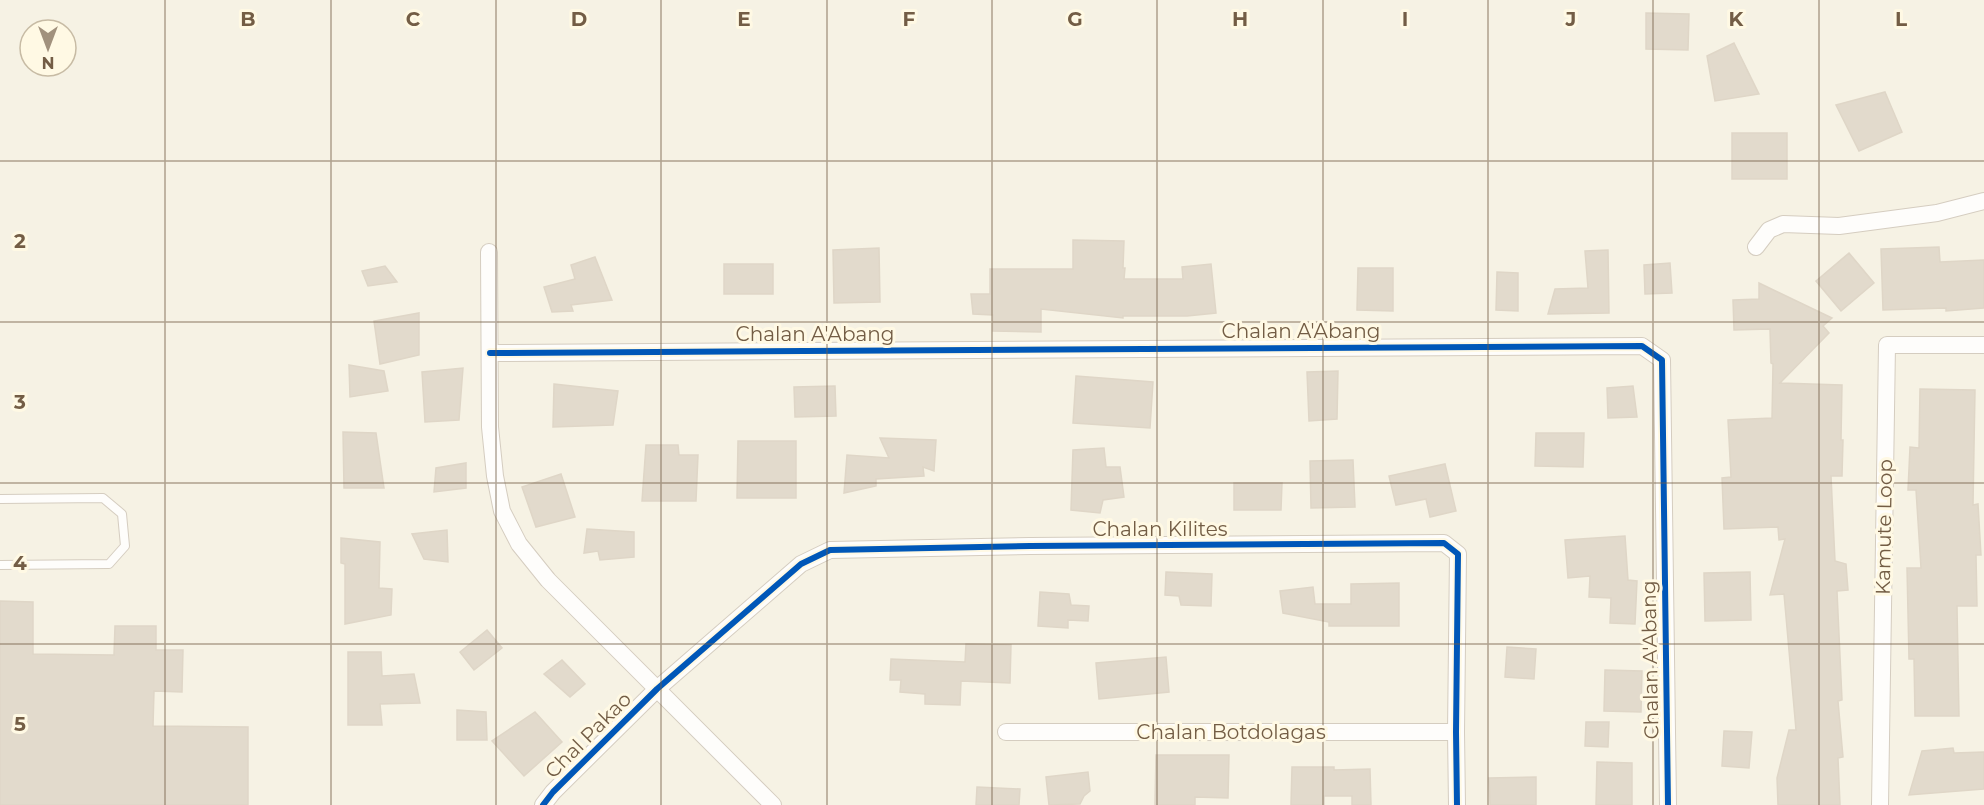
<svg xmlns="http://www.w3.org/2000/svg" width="1984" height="805" font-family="Montserrat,sans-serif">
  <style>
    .building { fill: #e2dacc; stroke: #dfd6c7; stroke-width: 1.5 }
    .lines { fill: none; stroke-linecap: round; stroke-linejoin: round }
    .service-casing { stroke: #d5cdc0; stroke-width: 10 }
    .minor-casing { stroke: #d5cdc0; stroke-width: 18 }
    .service { stroke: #fefdfb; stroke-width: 8 }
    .minor { stroke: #fefdfb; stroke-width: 16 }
    .cycleway-casing { stroke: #fff9e4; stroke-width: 10 }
    .cycleway { stroke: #0057b8; stroke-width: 6 }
    .grid { fill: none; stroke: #735d45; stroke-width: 1.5; stroke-opacity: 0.55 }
    .labels { text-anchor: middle; stroke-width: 6; stroke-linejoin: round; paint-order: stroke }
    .street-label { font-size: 20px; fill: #735d45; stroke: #fff9e4 }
    .grid-label { font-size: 20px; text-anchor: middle; font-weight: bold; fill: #735d45; stroke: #fff9e4; stroke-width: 6; stroke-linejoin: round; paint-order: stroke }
  </style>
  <rect width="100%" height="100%" fill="#f6f2e4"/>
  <!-- building -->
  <g class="building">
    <path d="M1646,13L1689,14L1688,50L1646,49Z"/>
    <path d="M1734,43L1759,94L1715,101L1707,56Z"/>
    <path d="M1885,92L1902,132L1859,151L1836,105Z"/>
    <rect x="1732" y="133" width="55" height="46"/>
    <path d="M1073,240L1124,241L1123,268H1125L1124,279H1183L1182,267L1211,264L1216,313L1187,316H1123V318L1041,309V332L993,331V315L973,314L971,294H990V269H1073Z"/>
    <path d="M1939,247L1940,262L1984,260V308L1946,311V308L1883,310L1881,249Z"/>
    <path d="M879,248L880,302L834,303L833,250Z"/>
    <path d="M1608,250L1609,313L1548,314L1555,289L1588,288L1585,251Z"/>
    <path d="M1849,253L1874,283L1841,311L1816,281Z"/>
    <path d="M595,257L612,300L571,305L573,311L552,312L544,287L575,279L571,265Z"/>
    <path d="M1670,263L1672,293L1645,294L1644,265Z"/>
    <rect x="724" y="264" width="49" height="30"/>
    <path d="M385,266L397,282L368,286L362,271Z"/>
    <path d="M1358,268H1393V311L1357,310Z"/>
    <path d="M1497,272L1518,273V311L1496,310Z"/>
    <path d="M1759,283L1832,318L1823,326L1829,333L1780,383L1842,385L1841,440H1843L1842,476H1831L1835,561L1846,564L1848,590L1837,591L1842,700L1838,701L1843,757L1838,758L1840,805H1778L1777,778L1789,730H1796L1784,594L1770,595L1785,539L1779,540L1778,527L1724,529L1722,478L1731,477L1728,420L1772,418L1773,364L1771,363L1770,329L1734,330L1733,300L1759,299Z"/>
    <path d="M419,313V355L380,364L374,321Z"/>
    <path d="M349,365L384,371L388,391L350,397Z"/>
    <path d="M463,368L459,420L425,422L422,372Z"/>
    <path d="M1338,371L1337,419L1309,421L1307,372Z"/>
    <path d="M1076,376L1153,382L1150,428L1073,423Z"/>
    <path d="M554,384L618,391L613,425L553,427Z"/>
    <path d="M835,386L836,416L795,417L794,387Z"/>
    <path d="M1633,386L1637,417L1608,418L1607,388Z"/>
    <path d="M1920,389L1975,390L1973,505L1978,504L1981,555H1976L1977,606H1957L1959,716H1915L1914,659H1909L1907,568H1921L1916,490H1908L1910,447L1919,448Z"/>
    <path d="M343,432L376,433L384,488H344Z"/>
    <path d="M1536,433H1584L1583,467L1535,466Z"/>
    <path d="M880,438L936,440L934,471L923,467L924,476L876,479V486L844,493L847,455L889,458Z"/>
    <path d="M738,441H796V498H737Z"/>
    <path d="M646,445H678L679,455H698L696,501H642Z"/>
    <path d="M1104,448L1106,467H1120L1124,497L1103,500L1100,513L1071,510L1073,450Z"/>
    <path d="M1353,460L1355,507L1311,508L1310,461Z"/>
    <path d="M466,463V488L434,492L436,468Z"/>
    <path d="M1445,464L1456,511L1430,517L1426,499L1396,505L1389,476Z"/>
    <path d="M561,474L575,517L536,527L522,487Z"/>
    <path d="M1234,483H1282L1281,510H1234Z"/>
    <path d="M587,529L634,532V557L600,560L598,551L584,553Z"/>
    <path d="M447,530L448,562L424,559L412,534Z"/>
    <path d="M1625,536L1628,580L1637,581L1635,624L1610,623L1611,598L1589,597L1590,576L1568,578L1565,540Z"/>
    <path d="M341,538L380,542L379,588L392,589L391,615L345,624V564L341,563Z"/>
    <path d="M1166,572L1212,574L1211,606L1181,605L1179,596L1165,595Z"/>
    <path d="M1750,572L1751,620L1705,621L1704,573Z"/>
    <path d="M1399,583V626H1329V622L1283,613L1280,591L1313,587L1315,604H1351V584Z"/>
    <path d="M1040,592L1069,594L1071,605L1089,606L1088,621L1068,620V628L1038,626Z"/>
    <path d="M0,601L33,602V654L114,655L115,626H156V650H183L182,692L154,691L153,726L248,727V805H0Z"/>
    <path d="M487,630L502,648L474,670L460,652Z"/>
    <path d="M966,644L1011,645L1010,683L961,681L960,705L925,704V694L900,692L901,680H890L891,659L965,662Z"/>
    <path d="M1507,647L1536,649L1534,679L1505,677Z"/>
    <path d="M348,652H381L382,676L414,674L420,703L380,704L382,725H348Z"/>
    <path d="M1166,657L1169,692L1099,699L1096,663Z"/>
    <path d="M562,660L585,684L570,697L544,674Z"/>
    <path d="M1605,670L1642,671L1641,712L1604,711Z"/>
    <path d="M457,710L486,712L487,740H457Z"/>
    <path d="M535,712L562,742L524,776L492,741Z"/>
    <path d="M1586,722H1609L1608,747L1585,746Z"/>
    <path d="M1724,731L1752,732L1749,768L1722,766Z"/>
    <path d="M1953,748L1954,753L1984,752V789L1909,795L1922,751Z"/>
    <path d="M1156,755H1229L1228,798L1195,797V805H1155Z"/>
    <path d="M1597,762L1632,763V805H1596Z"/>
    <path d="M1292,767H1334V770L1370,769L1371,805H1352V796H1324V805H1291Z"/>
    <path d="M1088,772L1090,791L1084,796L1080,804L1049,805L1046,777Z"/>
    <path d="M1536,777V805H1490L1489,778Z"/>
    <path d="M977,787L1020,789L1019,805H976Z"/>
  </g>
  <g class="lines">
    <!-- service casing -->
    <g class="service-casing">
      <path id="service" d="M0,499L103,498L122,514L125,546L109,564L0,565"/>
    </g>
    <!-- minor casing -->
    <g class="minor-casing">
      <g id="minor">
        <path d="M1756,247L1769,230L1783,224L1839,226L1937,213L1984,201"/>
        <path d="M489,252L490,427L495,476L502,511L519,544L548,580L773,805"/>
        <path d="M490,353L1642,346L1662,360L1668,805"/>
        <path d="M1006,732H1456"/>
        <path d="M543,805L553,792L657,689L801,564L830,550L1030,546L1444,543L1458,554L1456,732L1457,805"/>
        <path d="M1880,805L1887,345H1984"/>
      </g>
    </g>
    <!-- service -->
    <use href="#service" class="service"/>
    <!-- minor -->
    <use href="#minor" class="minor"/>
    <!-- cycleway casing -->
    <g class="cycleway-casing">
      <g id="cycleway">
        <path d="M490,353L1642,346L1662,360L1668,805"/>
        <path d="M543,805L553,792L657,689L801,564L830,550L1030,546L1444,543L1458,554L1456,732L1457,805"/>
      </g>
    </g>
    <!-- cycleway -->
    <use href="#cycleway" class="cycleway"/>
  </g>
  <!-- grid -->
  <path class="grid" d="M165,0V805M331,0V805M496,0V805M661,0V805M827,0V805M992,0V805M1157,0V805M1323,0V805M1488,0V805M1653,0V805M1819,0V805M0,161H1984M0,322H1984M0,483H1984M0,644H1984"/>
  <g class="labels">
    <!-- street labels -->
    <g class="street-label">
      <text x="1301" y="338">Chalan A'Abang</text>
      <text x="815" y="341">Chalan A'Abang</text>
      <text transform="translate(1884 527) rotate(-89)" y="7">Kamute Loop</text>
      <text x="1160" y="536">Chalan Kilites</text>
      <text transform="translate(1650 660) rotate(-91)" y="7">Chalan A'Abang</text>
      <text x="1231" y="739">Chalan Botdolagas</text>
      <text transform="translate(588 735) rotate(-45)" y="7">Chal Pakao</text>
    </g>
  </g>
  <g class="grid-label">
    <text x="248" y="26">B</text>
    <text x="413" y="26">C</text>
    <text x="579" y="26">D</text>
    <text x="744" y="26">E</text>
    <text x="909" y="26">F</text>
    <text x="1075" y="26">G</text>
    <text x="1240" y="26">H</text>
    <text x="1405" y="26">I</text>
    <text x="1571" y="26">J</text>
    <text x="1736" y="26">K</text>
    <text x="1901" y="26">L</text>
    <text x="20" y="248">2</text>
    <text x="20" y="409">3</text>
    <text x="20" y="570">4</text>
    <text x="20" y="731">5</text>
  </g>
  <!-- north arrow -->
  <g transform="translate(48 48) rotate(180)"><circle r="28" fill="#fff9e4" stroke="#c7bba4" stroke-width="1.5"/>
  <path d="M0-4.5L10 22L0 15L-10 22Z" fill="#a1917d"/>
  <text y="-9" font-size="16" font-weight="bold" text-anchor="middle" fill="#735d45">N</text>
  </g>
</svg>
